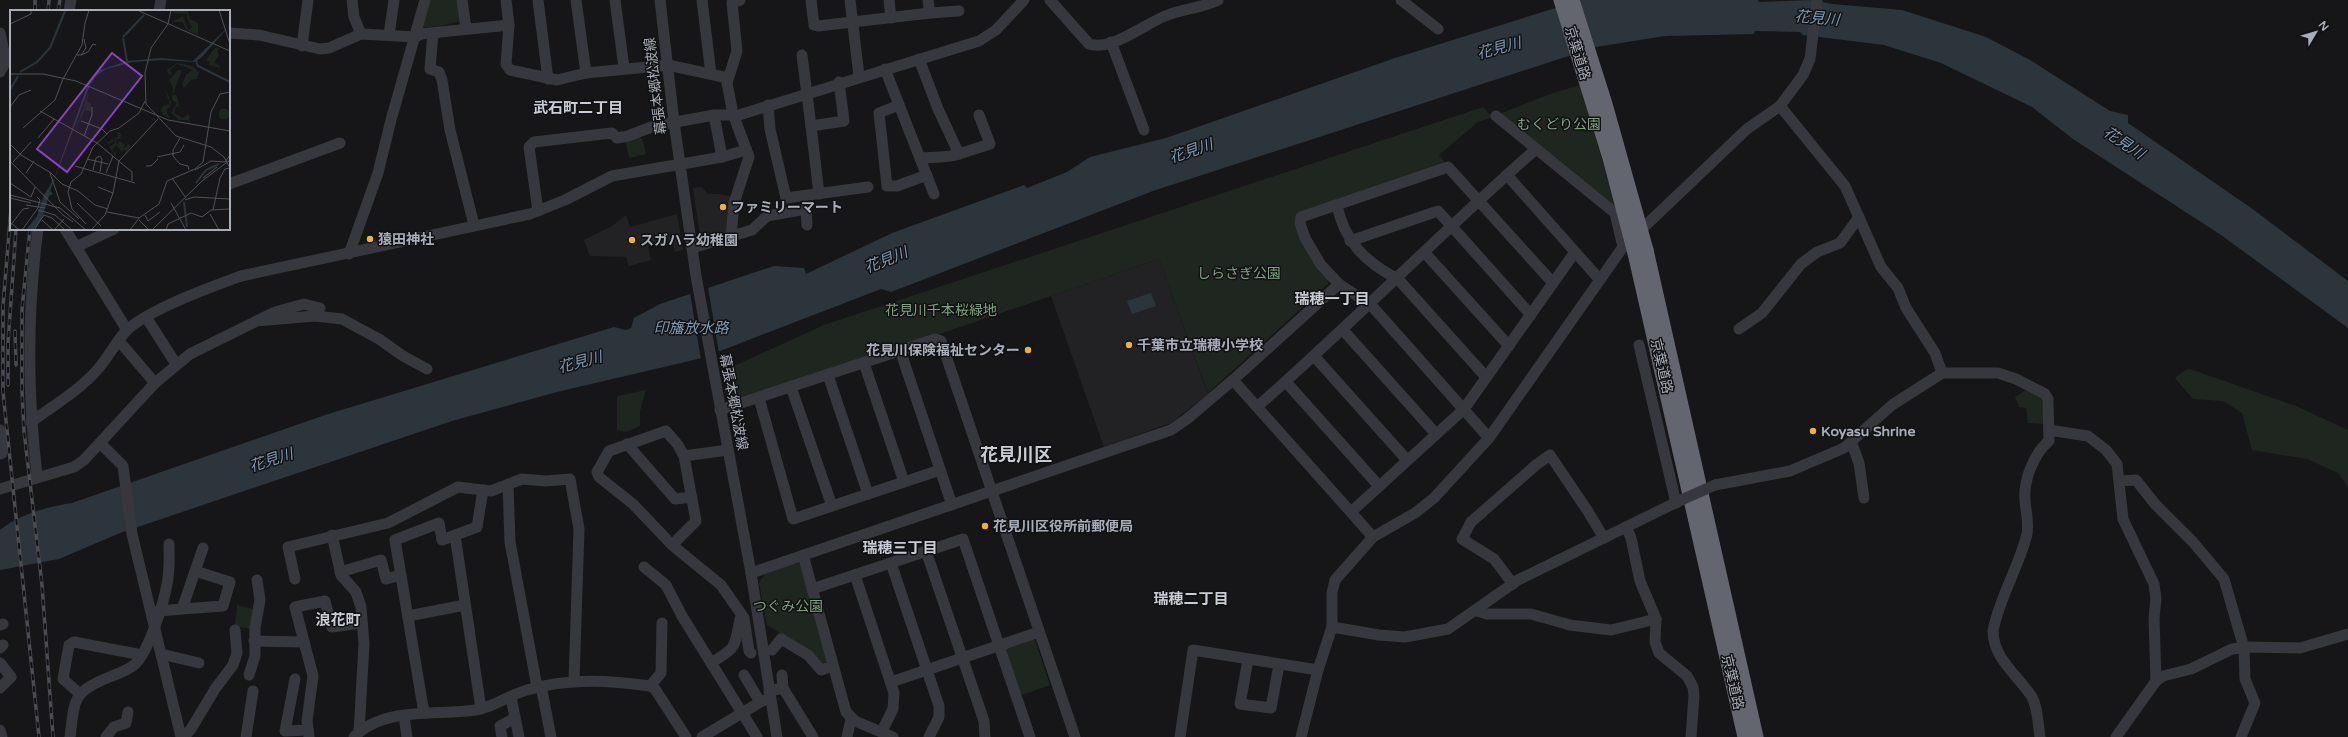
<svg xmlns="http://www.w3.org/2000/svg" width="2348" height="737" font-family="'Varela Round','Noto Sans JP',sans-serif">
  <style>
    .built { fill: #222225 }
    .green { fill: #1e261f }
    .water { fill: #2c353c }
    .pier { fill: #161618 }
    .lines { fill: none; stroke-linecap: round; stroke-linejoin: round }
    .minor { stroke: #37383d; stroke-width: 11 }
    .highway { stroke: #63666e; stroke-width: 15 }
    .rail-casing { stroke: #4a4c52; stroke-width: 3.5 }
    .rail { stroke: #111113; stroke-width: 2; stroke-dasharray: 6; stroke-linecap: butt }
    .minor-bridge { stroke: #37383d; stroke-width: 11 }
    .highway-bridge { stroke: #63666e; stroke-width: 15 }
    .poi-dot { fill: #f2b134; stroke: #111113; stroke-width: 1.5 }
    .labels { text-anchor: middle; stroke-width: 3; stroke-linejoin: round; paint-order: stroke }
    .street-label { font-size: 14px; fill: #a8adb8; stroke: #111113 }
    .park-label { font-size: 14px; fill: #7fa381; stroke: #111113 }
    .poi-label { font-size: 14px; font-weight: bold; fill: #a8adb8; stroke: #111113; text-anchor: start }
    .water-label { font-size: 15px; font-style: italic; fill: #7f9bb3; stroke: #111113 }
    .neighbourhood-label { font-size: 15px; font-weight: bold; fill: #c9ccd4; stroke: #111113 }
    .district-label { font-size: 18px; font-weight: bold; fill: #c9ccd4; stroke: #111113 }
    .inset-river { fill: none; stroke: #2c353c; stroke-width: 2 }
    .inset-road { fill: none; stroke: #505258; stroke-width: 1 }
    .view { fill: #8446be; fill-opacity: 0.15; stroke: #8446be; stroke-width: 2 }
    .inset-edge { fill: none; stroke: #a8adb8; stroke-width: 2 }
  </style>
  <rect width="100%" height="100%" fill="#161618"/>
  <!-- built -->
  <g class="built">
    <path d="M702,187L708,194H719L734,197L729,233L701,243L693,188Z"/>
    <path d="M677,214L683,250L675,252L672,240L648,247L651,260L629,266L626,257L590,256L584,240L612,226L626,215L630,227Z"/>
    <path d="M1159,259L1208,394L1171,423L1104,447L1051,296Z"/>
  </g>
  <!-- green -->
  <g class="green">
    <path d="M429,0H459L461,21L441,26L422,28Z"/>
    <path d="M1580,85L1617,211L1499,114L1553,93Z"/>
    <path d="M1483,107L1492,117L1478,122L1439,155L1446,164L1296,220L1329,280L1328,284L1208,393L1159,259L735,404L727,394L723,371L824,325Z"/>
    <path d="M637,134L643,141L646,154L629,158L625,140Z"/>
    <path d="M2190,369L2296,406L2348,430V487L2338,473L2307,459L2252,450L2242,413L2223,401L2193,399L2175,378L2185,370Z"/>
    <path d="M646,390L640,411V426L626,432L617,430V396Z"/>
    <path d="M2026,390L2045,401V424L2028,423L2026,408L2019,407L2015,397Z"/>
    <path d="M798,563L802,565L828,660L827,662L821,663L808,651L767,625L759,583L765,573Z"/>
    <path d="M237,605L253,609L250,629L235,626Z"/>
    <path d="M1031,638L1035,640L1050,685L1019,696L1005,647Z"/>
  </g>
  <!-- water -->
  <g class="water">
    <path d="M1581,0H1758L1759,2L1813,0L1832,4L1902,10L1986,37L2030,60L2110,111L2128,115V123L2254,210L2348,281V328L2221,235L2073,139L2032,107L1941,63L1884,45L1803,35L1800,32L1755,31L1754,34L1665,36L1596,47L1153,191L891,292L881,289L702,358L557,392L452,421L120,533L59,559L0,570V530C20,514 47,507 72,503L325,415L614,327L626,330L631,328L634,318L660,304L774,266L804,268L806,274L892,233L1024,185L1027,188L1067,172L1090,157L1166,138L1395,58Z"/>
    <path d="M1151,293L1156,306L1132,314L1127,301Z"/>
  </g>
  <!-- pier -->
  <path class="pier" d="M708,287L719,353L701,360L690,293Z"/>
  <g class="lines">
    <!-- minor -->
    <g class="minor">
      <path d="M352,0L354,17L361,34"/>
      <path d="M462,0L466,28"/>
      <path d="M506,0L509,25L506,64L510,70L557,80L586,73L668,65L728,78"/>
      <path d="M538,0L548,79"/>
      <path d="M576,0L586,73"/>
      <path d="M615,0L624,68"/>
      <path d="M660,0L674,122L696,276L751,573L777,737"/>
      <path d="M702,0L711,74"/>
      <path d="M811,0L814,25L818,26L930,13L928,0"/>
      <path d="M850,0L859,76"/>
      <path d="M889,0L891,18"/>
      <path d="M1050,0L1089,44C1112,51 1143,25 1165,16C1182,9 1202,8 1218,0"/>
      <path d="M1401,0L1438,29"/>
      <path d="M69,11L71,0"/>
      <path d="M159,11L161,0"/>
      <path d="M930,13L959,11"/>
      <path d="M0,33L6,61L0,72"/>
      <path d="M229,33L259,35L320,49L329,48L361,34L416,37L421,34L509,25"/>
      <path d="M433,33L430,69L439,72L442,80L450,130L474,225"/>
      <path d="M389,35L394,0"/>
      <path d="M1111,42L1144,130"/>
      <path d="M302,46L308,0"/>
      <path d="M802,55L811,126L844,121L839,82"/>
      <path d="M919,59L938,109L959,154L990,144L979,115"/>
      <path d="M885,69L934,194"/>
      <path d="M768,105L770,129L786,198L868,187"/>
      <path d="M899,105L879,113L887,186H897L927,175"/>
      <path d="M1780,106L1845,186L1881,267L1898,288L1906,308L1935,353L1942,373"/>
      <path d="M714,115H739L979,41L996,30L1024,0"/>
      <path d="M1496,116L1615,213L1623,247"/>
      <path d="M811,126L819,194"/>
      <path d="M920,158C934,157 946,158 959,154"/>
      <path d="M1507,175L1600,280"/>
      <path d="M229,184L340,143"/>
      <path d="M1337,205C1344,241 1366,263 1398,279L1486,377"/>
      <path d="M538,211L529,147L534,142L612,133L617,138L628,136L654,126L714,115L722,157"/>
      <path d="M65,229L127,330"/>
      <path d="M731,237L734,203L749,157L733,114L727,83L737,51L732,3L740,0"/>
      <path d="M1350,241L1438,211L1531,315"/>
      <path d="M76,247L114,229"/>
      <path d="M692,248L752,230L767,216L806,209L807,225"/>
      <path d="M1425,253L1509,346"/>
      <path d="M349,254L378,173L391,120L425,0"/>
      <path d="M315,316L342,319L379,339L403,356L427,369"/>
      <path d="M146,317L176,364"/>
      <path d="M1739,329L1762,313L1801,264L1817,252L1840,243L1859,217"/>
      <path d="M1343,330L1436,434"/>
      <path d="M119,341L155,383"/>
      <path d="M1639,345L1676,503"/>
      <path d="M900,350L952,505"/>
      <path d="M1314,356L1407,460"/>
      <path d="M864,363L904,482"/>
      <path d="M828,375L868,494"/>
      <path d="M1233,380L1373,537"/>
      <path d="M1286,382L1379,486"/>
      <path d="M791,387L832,506"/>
      <path d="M759,398L793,519L940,470"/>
      <path d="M1257,407C1353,323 1441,232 1536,149"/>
      <path d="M720,410L935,339L941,341L1075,737"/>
      <path d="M31,422C54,405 80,390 98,369C109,357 116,341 127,330C150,309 211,287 241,276L530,214L565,200L612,176L722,157L746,150"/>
      <path d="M0,430L2,453L0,454"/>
      <path d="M2049,430L2088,436L2106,450L2117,464L2123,519L2154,584L2156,599L2154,618L2156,681"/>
      <path d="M1489,438L1371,305L1339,284L1321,265L1305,238L1300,223L1301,217L1448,167L1553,283"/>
      <path d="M100,443L123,466L132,534L181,737"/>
      <path d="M627,444L675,499L692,497"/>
      <path d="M1852,444L1859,463L1864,498"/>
      <path d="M684,456L728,450"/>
      <path d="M37,475C27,391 27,312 38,229"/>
      <path d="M2120,481L2136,480L2155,504L2193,542L2224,579L2244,648L2245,679L2255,703L2241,737"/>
      <path d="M508,484L510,542L537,687"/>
      <path d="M1715,485L1790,471L1844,448L1892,405L1942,373H1998L2016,379L2045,394L2048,399L2049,441C2034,453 2023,481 2025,501C2026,513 2029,521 2027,534C2019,567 1999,598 1993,631C1993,659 2019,676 2032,697C2038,708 2038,725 2040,737"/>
      <path d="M0,489L74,467L84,460L155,383L190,354L275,312L304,304L320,308L315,316L256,321"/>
      <path d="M1351,512L1464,409L1575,252"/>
      <path d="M1626,527L1631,538L1640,581L1656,619L1655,642L1659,653L1687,676L1693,687L1694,696L1691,737"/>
      <path d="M332,535L341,575L356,592L361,607L364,644L359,732"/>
      <path d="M455,535L481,709"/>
      <path d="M672,545L696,521L684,456L678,445L666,431L609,451L597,472L599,477L633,504L672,545L721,585L744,618L749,651L751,653"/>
      <path d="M926,551L984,721L985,737"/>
      <path d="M803,555L846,712L855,721L893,737"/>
      <path d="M891,563L939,706V717L929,737"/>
      <path d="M644,567L666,585L682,616L757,737"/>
      <path d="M195,571L230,582L223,606L182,609L203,548"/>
      <path d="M340,572L381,560L386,579L401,575"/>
      <path d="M751,573L1171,430L1187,419L1233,380L1339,284"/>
      <path d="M855,575L894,693L893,709L882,731"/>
      <path d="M295,579L288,547L388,523L458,487L491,491L522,479L546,481L570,479L579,529L574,681"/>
      <path d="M1513,584L1494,559L1462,539L1471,522L1536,465L1550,455L1587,510L1604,538"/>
      <path d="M812,589L963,539L1030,737"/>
      <path d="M159,611L182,609"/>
      <path d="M1477,611L1487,614H1531L1570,625L1611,630L1656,619"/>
      <path d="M408,616L465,605"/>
      <path d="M0,625L3,624"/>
      <path d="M1332,627L1379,635L1405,637L1448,629L1518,580L1679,501"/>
      <path d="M254,641L303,642"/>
      <path d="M0,648L3,645"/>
      <path d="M772,650L781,639L808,655L821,670L833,666"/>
      <path d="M161,654L199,663"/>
      <path d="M1248,660L1240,704L1271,708L1279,665"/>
      <path d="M0,663L11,677L0,688"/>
      <path d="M711,663C737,647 734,649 740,619"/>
      <path d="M249,675L255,656V628L260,600L257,580"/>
      <path d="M744,675L760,702"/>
      <path d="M782,675L783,688"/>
      <path d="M295,679L285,731L308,730"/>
      <path d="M891,682L1039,632"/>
      <path d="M541,686L551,737"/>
      <path d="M650,686L661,673L662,623"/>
      <path d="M769,691L783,688L813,737"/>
      <path d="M80,694L63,679L69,645L74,642L142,655"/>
      <path d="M511,697L519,737"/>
      <path d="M424,713L395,540L439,523L442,540L477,527L483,490"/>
      <path d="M404,716L407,737"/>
      <path d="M0,730L2,737"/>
      <path d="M70,737C75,696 73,692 112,676C120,673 128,670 134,665C148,654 164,602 167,584C170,571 169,557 169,544"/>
      <path d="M106,737L114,727L126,723L128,712"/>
      <path d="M184,737L191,729L215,689L233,665L237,653L235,630"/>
      <path d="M246,737L253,691"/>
      <path d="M309,737L307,721L313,676L295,607L325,601L332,627L361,623"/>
      <path d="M354,737C384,706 437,716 476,710C494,707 509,695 527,690C568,678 608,680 650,686L655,689L686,737"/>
      <path d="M502,737L500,726L515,718"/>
      <path d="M702,737L762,701L770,698"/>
      <path d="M847,737L851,719"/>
      <path d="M1180,737L1193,650L1318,670"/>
      <path d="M1301,737L1318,670L1332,627V593L1335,580L1373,537L1415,513L1434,498L1489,438L1623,247L1747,129L1780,106L1803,75L1810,59L1817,0"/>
      <path d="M2116,737L2156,681L2163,676L2191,669L2232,649L2249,647L2300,648L2348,634"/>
    </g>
    <!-- highway -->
    <g class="highway">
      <path d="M1646,250L1756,737"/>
      <path d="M1635,253L1745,737"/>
    </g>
    <!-- rail casing -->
    <g class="rail-casing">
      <g id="rail">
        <path d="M35,11V0"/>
        <path d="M48,11L49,0"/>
        <path d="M58,11L60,0"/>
        <path d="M11,208L3,306V392L39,737"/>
        <path d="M30,229L22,309V391L24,431L42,585L53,737"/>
        <path d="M15,331L16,365"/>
        <path d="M8,385V343L16,229"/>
      </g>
    </g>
    <!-- rail -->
    <use href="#rail" class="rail"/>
    <!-- minor-bridge -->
    <path class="minor-bridge" d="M1679,501L1715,485"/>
    <!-- highway-bridge -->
    <g class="highway-bridge">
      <path d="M1561,0L1610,158L1635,253"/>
      <path d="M1572,0L1605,104L1646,250"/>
    </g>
  </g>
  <!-- markers -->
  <g class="poi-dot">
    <circle cx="723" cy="207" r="4"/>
    <circle cx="370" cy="239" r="4"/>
    <circle cx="632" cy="240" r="4"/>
    <circle cx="1129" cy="345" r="4"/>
    <circle cx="1028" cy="350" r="4"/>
    <circle cx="1813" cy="431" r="4"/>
    <circle cx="985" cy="526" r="4"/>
  </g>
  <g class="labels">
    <!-- street labels -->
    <g class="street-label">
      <text transform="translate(1578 53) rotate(73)" y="5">京葉道路</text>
      <text transform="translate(655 86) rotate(-97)" y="5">幕張本郷松波線</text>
      <text transform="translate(1662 366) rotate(77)" y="5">京葉道路</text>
      <text transform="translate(734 402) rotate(79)" y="5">幕張本郷松波線</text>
      <text transform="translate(1733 682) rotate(77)" y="5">京葉道路</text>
    </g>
    <!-- park labels -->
    <g class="park-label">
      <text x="1559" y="129">むくどり公園</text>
      <text x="1239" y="278">しらさぎ公園</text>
      <text x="941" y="315">花見川千本桜緑地</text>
      <text x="788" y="611">つぐみ公園</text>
    </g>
    <!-- poi labels -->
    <g class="poi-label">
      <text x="731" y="212">ファミリーマート</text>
      <text x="378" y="244">猿田神社</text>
      <text x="640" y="245">スガハラ幼稚園</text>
      <text x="1137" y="350">千葉市立瑞穂小学校</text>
      <text x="1020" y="355" text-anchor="end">花見川保険福祉センター</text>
      <text x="1821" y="436">Koyasu Shrine</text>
      <text x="993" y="531">花見川区役所前郵便局</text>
    </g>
    <!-- water labels -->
    <g class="water-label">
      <text transform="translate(1817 18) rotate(5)" y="5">花見川</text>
      <text transform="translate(1499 48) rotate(-15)" y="5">花見川</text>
      <text transform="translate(2124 143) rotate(34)" y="5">花見川</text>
      <text transform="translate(1191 151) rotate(-19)" y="5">花見川</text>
      <text transform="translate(886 260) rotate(-22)" y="5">花見川</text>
      <text x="691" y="333">印旛放水路</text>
      <text transform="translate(580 362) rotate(-15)" y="5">花見川</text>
      <text transform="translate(271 460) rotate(-18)" y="5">花見川</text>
    </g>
    <!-- neighbourhood labels -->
    <g class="neighbourhood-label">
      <text x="578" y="113">武石町二丁目</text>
      <text x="1332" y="304">瑞穂一丁目</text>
      <text x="900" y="553">瑞穂三丁目</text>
      <text x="1191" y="604">瑞穂二丁目</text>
      <text x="338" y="625">浪花町</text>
    </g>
    <!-- district labels -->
    <g class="district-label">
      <text x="1016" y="461">花見川区</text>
    </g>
  </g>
  <!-- overview -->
  <g transform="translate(10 10)">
    <rect width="220" height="220" fill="#161618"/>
    <path d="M162,0L178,1L180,9L188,13V25L176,20L173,12H162L173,6L178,20L182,18L177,7L178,4L164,3ZM205,38H210L207,41L209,45L204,53L209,55L210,61L208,57L199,55L200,52L196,50ZM167,53L183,56L189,62L187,69L181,70L174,78L172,74L176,65L183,60L167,54L160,60L162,64L159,65L157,60ZM168,60H172L163,84L167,86L169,96L166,97L164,103L173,108L178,104L180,107L178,114V110H169L161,103L167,93L162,90L163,77L159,70ZM153,75L161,92L160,97L156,100L160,109L153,105L151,100L153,96L160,94ZM79,81L77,92L81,94L82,102L75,100L65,121ZM208.5 104a5.5 5.5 0 1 1 11 0a5.5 5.5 0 1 1-11 0ZM110,122L111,126L109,127L112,129H106V133L110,135L108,133L110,131L115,135L113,139L118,135L116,133L121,136L116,142L114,139L112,142L106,135L102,140L105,143L106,147L94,128L98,133L102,129L104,131L98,134L100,137L105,133V128L108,127L107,123Z" fill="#1e261f"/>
    <path d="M220,15L192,47L185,52L152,50L123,52L96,59L86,66L80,75L40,181L43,184L39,186L32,208L23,220H16L27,206L34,185L44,169L78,74L88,61L117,51L151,48L183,51Z" fill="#2c353c"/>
    <path class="inset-river" d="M113,27L134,5M113,28L117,51M186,51L188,56L220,72M10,62L27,52L40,38L55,1M0,80L8,66M186,173L196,160L209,154M174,192L177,217"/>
    <path class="inset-road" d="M127,0L220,41M209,0L220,34M0,14L21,4V0M158,14L161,0M158,14L141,38L135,63L136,94L166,126L201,137L214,147L220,158M67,45H71L76,38L74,29M71,45L78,42L83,34L86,35M0,64H33L66,71L158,110L220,121M0,97L9,85L21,80M30,101L87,133L122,162V171M71,111L92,119L97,124M13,118L45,90L53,69L72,35L75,13L79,0M74,126L82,105V97M28,128L44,109M170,128L163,140V146L170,154L178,156L179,160M0,134L11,145L41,163L52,174L68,181L85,195L98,199M147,147L170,142L174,135M77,149L98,154M0,151L53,205L63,212M3,152L21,132M65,156L125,173M136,156H141L148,149M83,160L86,148L90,146L92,149L90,162M185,160L201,151L215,152L220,145M16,163L24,151M40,163L50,192L69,209M96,163L103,146M162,168L176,188M193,168L207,157M0,173L21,187L25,177M88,177L103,183M0,185L50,198L76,220M0,188L21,193M175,190L184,187L220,189M67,193L91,216M161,193L176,220M16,195L35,198M28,200L45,205L62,220M203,200L210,168L215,159L220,158M97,202L129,208M200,204L209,220M34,205L42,208L55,220M135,205L138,211L150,202M32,210L43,220M129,210L139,220M0,212L9,220M76,214L62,199L58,182L61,172L71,164L83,137L100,121L109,118L129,103L135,91M0,216L13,199L19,198M12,220L28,198L30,190L27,187M24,220L34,205M44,220L54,209M81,220L95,205L103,183L109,151L148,109M120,220L129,208L149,194L157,171L185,159L193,152L201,102L210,84L220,82M142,220L192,171L220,150M156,220L158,214L181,203L192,207L201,200L220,199"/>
    <path class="view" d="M102,43L132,66L57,162L27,139Z"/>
    <rect width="220" height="220" class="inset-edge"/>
  </g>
  <!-- north arrow -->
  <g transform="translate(2316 32) rotate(52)" stroke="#111113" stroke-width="3" paint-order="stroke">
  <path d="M0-3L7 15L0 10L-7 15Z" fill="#a8adb8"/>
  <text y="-6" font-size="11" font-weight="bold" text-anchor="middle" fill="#a8adb8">N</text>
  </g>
</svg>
